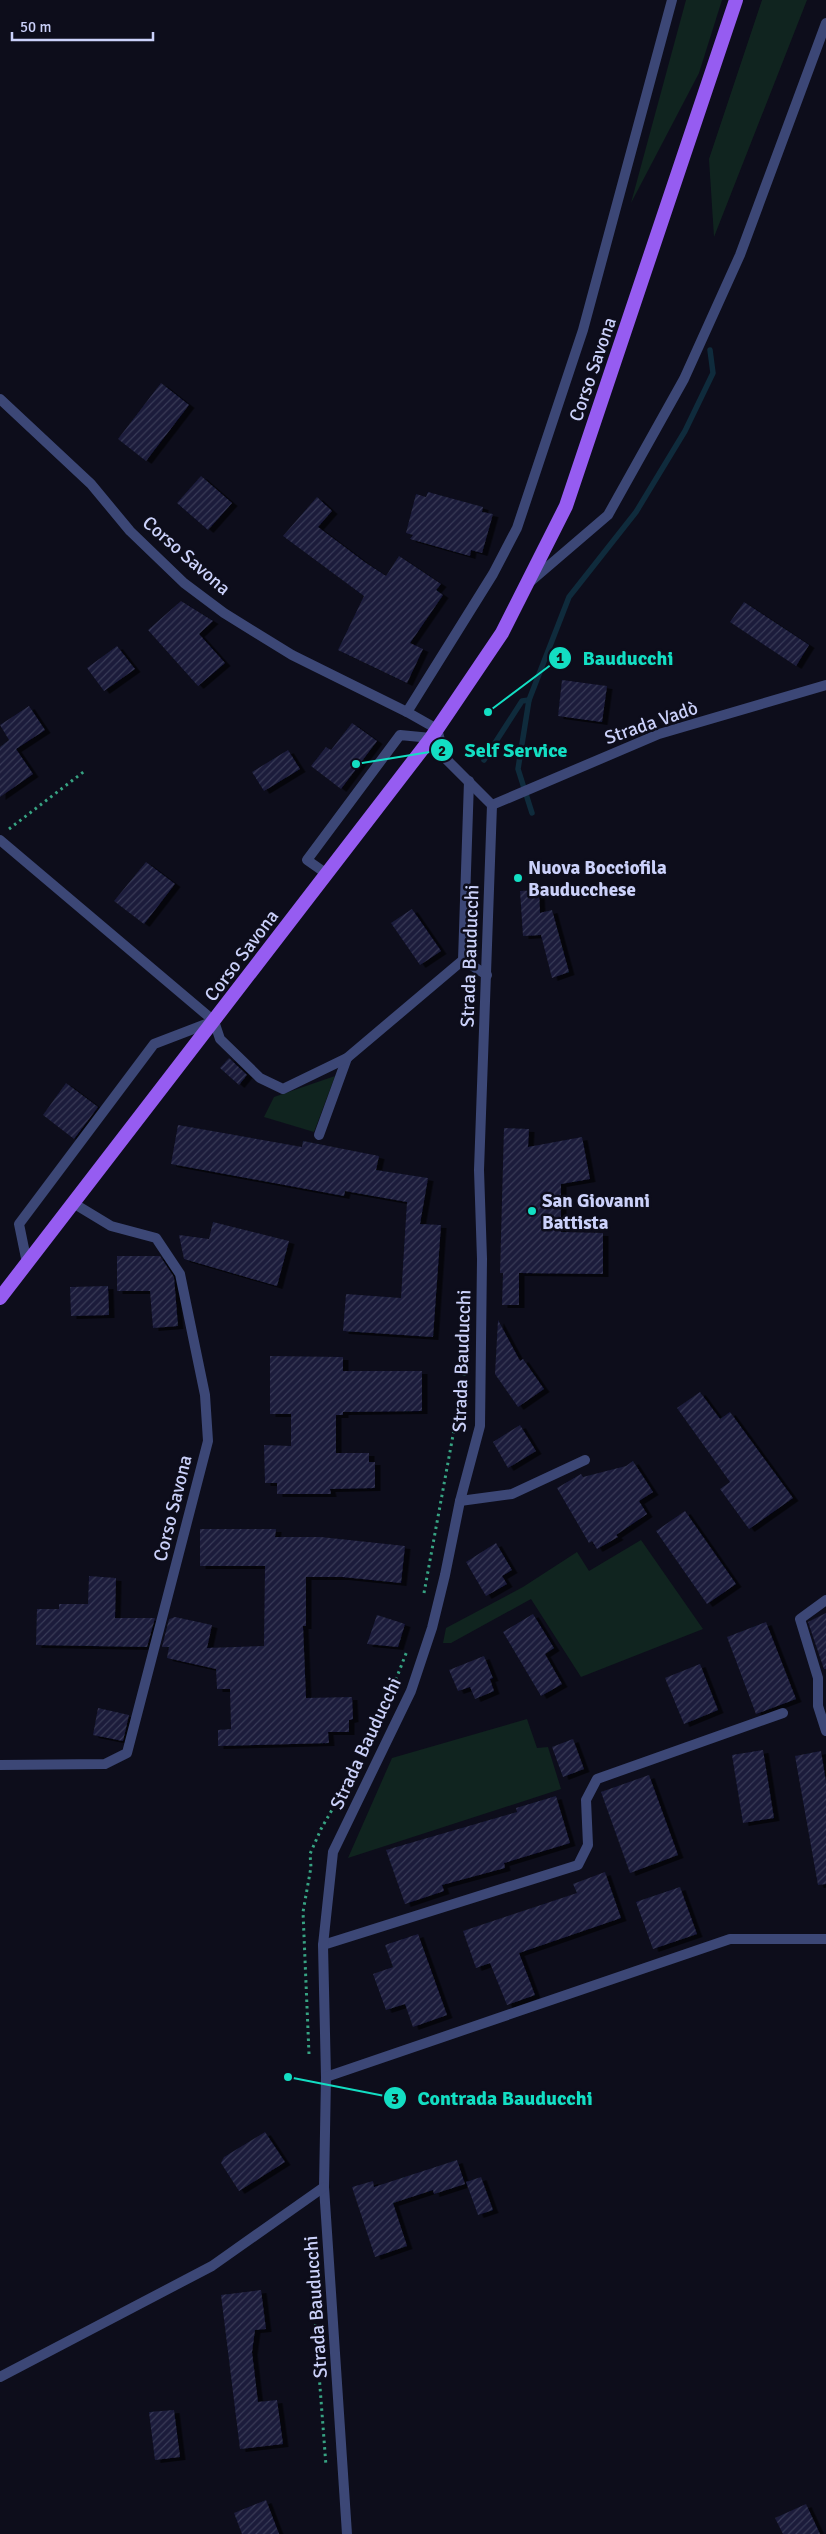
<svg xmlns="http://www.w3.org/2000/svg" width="826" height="2534" font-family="Signika,sans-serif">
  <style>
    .grass { fill: #10241f }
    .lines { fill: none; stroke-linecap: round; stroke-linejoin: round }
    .stream { stroke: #0f2b3c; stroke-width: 5.5 }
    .building { fill: url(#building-hatch); filter: url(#shadow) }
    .path { stroke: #37a383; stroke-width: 3; stroke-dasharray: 2.5 4; stroke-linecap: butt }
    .service { stroke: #3c4776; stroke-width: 10 }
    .minor { stroke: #3c4776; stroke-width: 10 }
    .primary { stroke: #965cf1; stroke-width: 14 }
    .poi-dot { fill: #13dec3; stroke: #0d0d1b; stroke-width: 2 }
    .labels { text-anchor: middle; stroke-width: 5; stroke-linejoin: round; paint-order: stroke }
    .street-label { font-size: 19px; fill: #cbd1fa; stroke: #0d0d1b }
    .poi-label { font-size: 19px; font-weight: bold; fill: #cbd1fa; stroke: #0d0d1b; text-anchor: start }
    .leader { fill: none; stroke: #13dec3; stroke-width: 2 }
    .callout-dot { fill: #13dec3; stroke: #0d0d1b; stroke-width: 2 }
    .mark-label { font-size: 15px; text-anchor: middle; font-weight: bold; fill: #111 }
    .callout-label { font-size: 20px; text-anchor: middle; font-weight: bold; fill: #13dec3; stroke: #0d0d1b; stroke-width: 5; stroke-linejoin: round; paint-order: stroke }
  </style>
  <defs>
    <pattern id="building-hatch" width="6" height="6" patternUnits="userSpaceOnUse" patternTransform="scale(1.25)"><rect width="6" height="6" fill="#1a1b3a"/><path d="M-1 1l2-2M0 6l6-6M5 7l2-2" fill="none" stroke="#3a3b57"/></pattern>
    <filter id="shadow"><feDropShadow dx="5.5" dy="3" stdDeviation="0" flood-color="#0009"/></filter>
  </defs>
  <rect width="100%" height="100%" fill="#0d0d1b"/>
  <!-- grass -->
  <g class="grass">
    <path d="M686,0H722L699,73L631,203Z"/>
    <path d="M762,0H807L714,237L709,159Z"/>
    <path d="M335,1076L314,1132L264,1117L274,1097Z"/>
    <path d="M641,1540L703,1629L581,1677L531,1599L451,1643H443L446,1628L523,1587L577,1552L589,1571Z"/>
    <path d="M527,1719L537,1748L548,1747L561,1789L348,1858L392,1758Z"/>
  </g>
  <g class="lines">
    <!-- stream -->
    <g class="stream">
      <path d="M484,760L522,701L529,700"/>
      <path d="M532,813L518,769L529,700L569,597L636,512L685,431L713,373L710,350"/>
    </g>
  </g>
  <!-- building -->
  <g class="building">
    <path d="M161,383L189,405L146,461L118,439Z"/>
    <path d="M201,476L232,503L208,530L177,503Z"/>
    <path d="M428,492L483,507L482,512L493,514L482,553L471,550L470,556L410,539L413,535L406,533L416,494L426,497Z"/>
    <path d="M317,497L332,511L318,527L366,563L386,576L399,556L441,584L436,590L443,595L410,643L423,649L407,683L338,650L364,596L283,536Z"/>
    <path d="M181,601L213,621L199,634L225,663L198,686L148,630Z"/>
    <path d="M744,602L809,645L796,666L730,622Z"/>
    <path d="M117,646L135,669L104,691L87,668Z"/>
    <path d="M562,680L607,686L602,722L558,716Z"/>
    <path d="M29,706L45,730L16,749L33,774L0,797V747L9,740L0,725Z"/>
    <path d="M352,723L377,741L341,789L311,766L326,747L331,750Z"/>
    <path d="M288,750L300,769L264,791L252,772Z"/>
    <path d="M146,862L175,884L144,924L114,901Z"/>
    <path d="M539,890L540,913L552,910L569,972L552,978L541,935L523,936L520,891Z"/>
    <path d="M412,909L441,951L420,965L391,923Z"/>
    <path d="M229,1058L247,1075L239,1085L220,1068Z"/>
    <path d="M66,1083L98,1107L74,1139L43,1115Z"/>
    <path d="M178,1125L302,1147L303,1141L379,1156L376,1170L428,1178L420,1224L441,1225L433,1337L343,1331L346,1294L401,1298L407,1202L345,1191L344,1196L171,1164Z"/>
    <path d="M504,1128L529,1129L528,1147L582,1137L590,1179L561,1184V1232L603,1233V1274L519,1273V1305H502L503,1273H500Z"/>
    <path d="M213,1222L289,1241L277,1286L184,1259L179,1235L209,1239Z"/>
    <path d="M117,1256H160L174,1277L178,1326L153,1328L150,1291H117Z"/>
    <path d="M108,1286L109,1315L71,1316L70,1287Z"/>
    <path d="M498,1320L520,1361L523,1359L544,1389L518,1407L495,1374Z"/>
    <path d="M270,1356L343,1357V1371H422V1411L343,1412V1415H336V1453H369V1462H375V1488L330,1489L331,1494H277V1483H265L264,1445L291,1446V1414H270Z"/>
    <path d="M700,1392L720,1419L730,1412L793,1498L749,1529L720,1489L730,1482L677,1408Z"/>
    <path d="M520,1425L536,1451L508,1468L493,1442Z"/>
    <path d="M633,1461L653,1492L639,1501L647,1514L616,1535L618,1537L597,1549L592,1541L589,1543L557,1488L581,1474L583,1477L626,1466Z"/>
    <path d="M685,1511L736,1584L707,1604L656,1531Z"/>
    <path d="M200,1529H276L275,1537H321L405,1546L401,1583L343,1577H306V1626H303L306,1698L352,1697L353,1719L349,1720V1732H328L329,1743L218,1746V1730L231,1729L230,1689H217L216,1669L167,1658L169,1647H162L169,1619L175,1617L212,1625L207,1648L264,1646L265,1566H200Z"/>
    <path d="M496,1543L512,1570L502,1576L507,1584L486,1596L466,1562Z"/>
    <path d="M89,1576L116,1578L115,1618H155L147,1647L36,1645L37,1609H59V1604H88Z"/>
    <path d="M826,1613V1669H824L808,1622Z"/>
    <path d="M533,1614L554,1648L545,1654L562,1684L541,1696L503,1632Z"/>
    <path d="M377,1615L405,1624L398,1647L367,1644Z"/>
    <path d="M766,1622L796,1699L756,1714L727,1637Z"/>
    <path d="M484,1656L493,1678L490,1679L494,1691L475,1699L470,1687L458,1691L449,1670Z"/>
    <path d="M700,1664L718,1710L684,1724L665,1678Z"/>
    <path d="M98,1708L129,1715L123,1741L93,1735Z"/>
    <path d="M573,1739L584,1769L563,1777L552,1747Z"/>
    <path d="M763,1750L774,1818L743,1823L732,1755Z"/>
    <path d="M821,1751L826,1782V1884L818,1885L795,1756Z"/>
    <path d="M649,1775L678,1855L630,1873L601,1792Z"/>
    <path d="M556,1796L570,1843L504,1863L505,1868L442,1885L444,1891L405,1904L386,1850L517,1812L516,1808Z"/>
    <path d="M605,1872L621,1918L519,1953L535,1995L507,2005L490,1963L476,1968L463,1931L577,1893L573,1884Z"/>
    <path d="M680,1887L697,1934L653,1949L636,1902Z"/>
    <path d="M418,1934L447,2015L413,2027L405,2004L386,2010L373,1974L393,1967L385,1945Z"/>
    <path d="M265,2132L285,2162L239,2191L221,2163L224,2157Z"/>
    <path d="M457,2160L465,2184L434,2194L433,2190L393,2203L407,2246L375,2257L352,2187L373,2181L374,2187Z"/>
    <path d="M481,2177L493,2210L478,2215L466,2182Z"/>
    <path d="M261,2290L266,2329L255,2330L252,2352L258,2402L277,2400L283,2444L240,2449L221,2295Z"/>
    <path d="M174,2410L180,2457L155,2460L149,2412Z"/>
    <path d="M266,2500L279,2534H242L234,2513Z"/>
    <path d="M806,2504L820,2534H783L775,2518Z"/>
  </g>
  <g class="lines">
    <!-- path -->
    <g class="path">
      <path d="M9,829L86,770"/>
      <path d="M424,1593L465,1370"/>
      <path d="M384,1710L407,1651"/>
      <path d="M309,2054L303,1912L311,1867L310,1854L321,1829L356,1768"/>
      <path d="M315,2298L316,2334L326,2466"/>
    </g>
    <!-- service -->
    <g class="service">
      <path d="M531,581L608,515L684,379L740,255L826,23"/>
      <path d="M327,874L307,860L400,735L431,738"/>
      <path d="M463,960L487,975"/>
      <path d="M319,1135L347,1058"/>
      <path d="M27,1263L19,1224L154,1044L214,1021L220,1039L260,1078L283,1089L347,1058L463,960L469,781"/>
      <path d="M826,1600L800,1619L818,1678V1706L826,1731"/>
      <path d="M323,1945L578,1865L588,1845L586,1800L597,1779L783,1713"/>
    </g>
    <!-- minor -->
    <g class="minor">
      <path d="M0,399L91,484L130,531L184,583L224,613L292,655L407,712L437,729L445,758L492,805L479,1170L482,1259L480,1426L460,1501L445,1575L432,1628L411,1691L333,1852L323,1945L326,2077L324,2187L347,2534"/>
      <path d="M407,712L493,574L517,528L583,330L672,0"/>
      <path d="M492,805L659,734L826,685"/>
      <path d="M0,840L214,1021"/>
      <path d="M460,1501L512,1494L585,1460"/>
      <path d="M0,1765L105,1764L127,1753L208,1441L205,1395L180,1274L156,1238L111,1226L73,1203"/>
      <path d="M326,2077L730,1939H826"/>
      <path d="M0,2377L212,2266L324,2187"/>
    </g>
    <!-- primary -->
    <path class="primary" d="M0,1298L431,738L502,633L566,506L736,0"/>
  </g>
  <!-- markers -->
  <g class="poi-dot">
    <circle cx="518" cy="878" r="5"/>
    <circle cx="532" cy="1211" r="5"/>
  </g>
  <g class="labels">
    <!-- street labels -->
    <g class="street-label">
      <text transform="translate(592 369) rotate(-71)" y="7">Corso Savona</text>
      <text transform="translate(187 555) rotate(41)" y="7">Corso Savona</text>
      <text transform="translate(651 722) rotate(-19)" y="7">Strada Vadò</text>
      <text transform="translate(241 955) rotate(-53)" y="7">Corso Savona</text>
      <text transform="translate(469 956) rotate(-88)" y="7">Strada Bauducchi</text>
      <text transform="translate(461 1361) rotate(-88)" y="7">Strada Bauducchi</text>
      <text transform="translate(172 1508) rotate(-76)" y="7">Corso Savona</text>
      <text transform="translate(365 1743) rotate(-65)" y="7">Strada Bauducchi</text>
      <text transform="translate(315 2307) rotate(-94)" y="7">Strada Bauducchi</text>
    </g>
    <!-- poi labels -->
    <g class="poi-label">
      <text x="528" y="874">Nuova Bocciofila<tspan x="528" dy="22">Bauducchese</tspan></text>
      <text x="542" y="1207">San Giovanni<tspan x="542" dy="22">Battista</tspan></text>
    </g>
  </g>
  <!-- callouts -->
  <path class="leader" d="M488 712L560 658M356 764L442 750M288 2077L395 2098"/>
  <g class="callout-dot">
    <circle cx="488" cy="712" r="5"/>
    <circle cx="356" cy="764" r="5"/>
    <circle cx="288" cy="2077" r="5"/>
    <circle cx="560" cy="658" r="12"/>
    <circle cx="442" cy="750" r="12"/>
    <circle cx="395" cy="2098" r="12"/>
  </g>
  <g class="mark-label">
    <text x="560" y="663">1</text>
    <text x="442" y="756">2</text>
    <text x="395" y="2104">3</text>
  </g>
  <g class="callout-label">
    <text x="628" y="665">Bauducchi</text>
    <text x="516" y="757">Self Service</text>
    <text x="505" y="2105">Contrada Bauducchi</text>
  </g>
  <!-- scale -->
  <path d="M12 32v8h141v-8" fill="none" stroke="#cbd1fa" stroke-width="2.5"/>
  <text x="20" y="32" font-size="15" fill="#cbd1fa" stroke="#0d0d1b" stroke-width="4" paint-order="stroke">50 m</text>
</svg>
